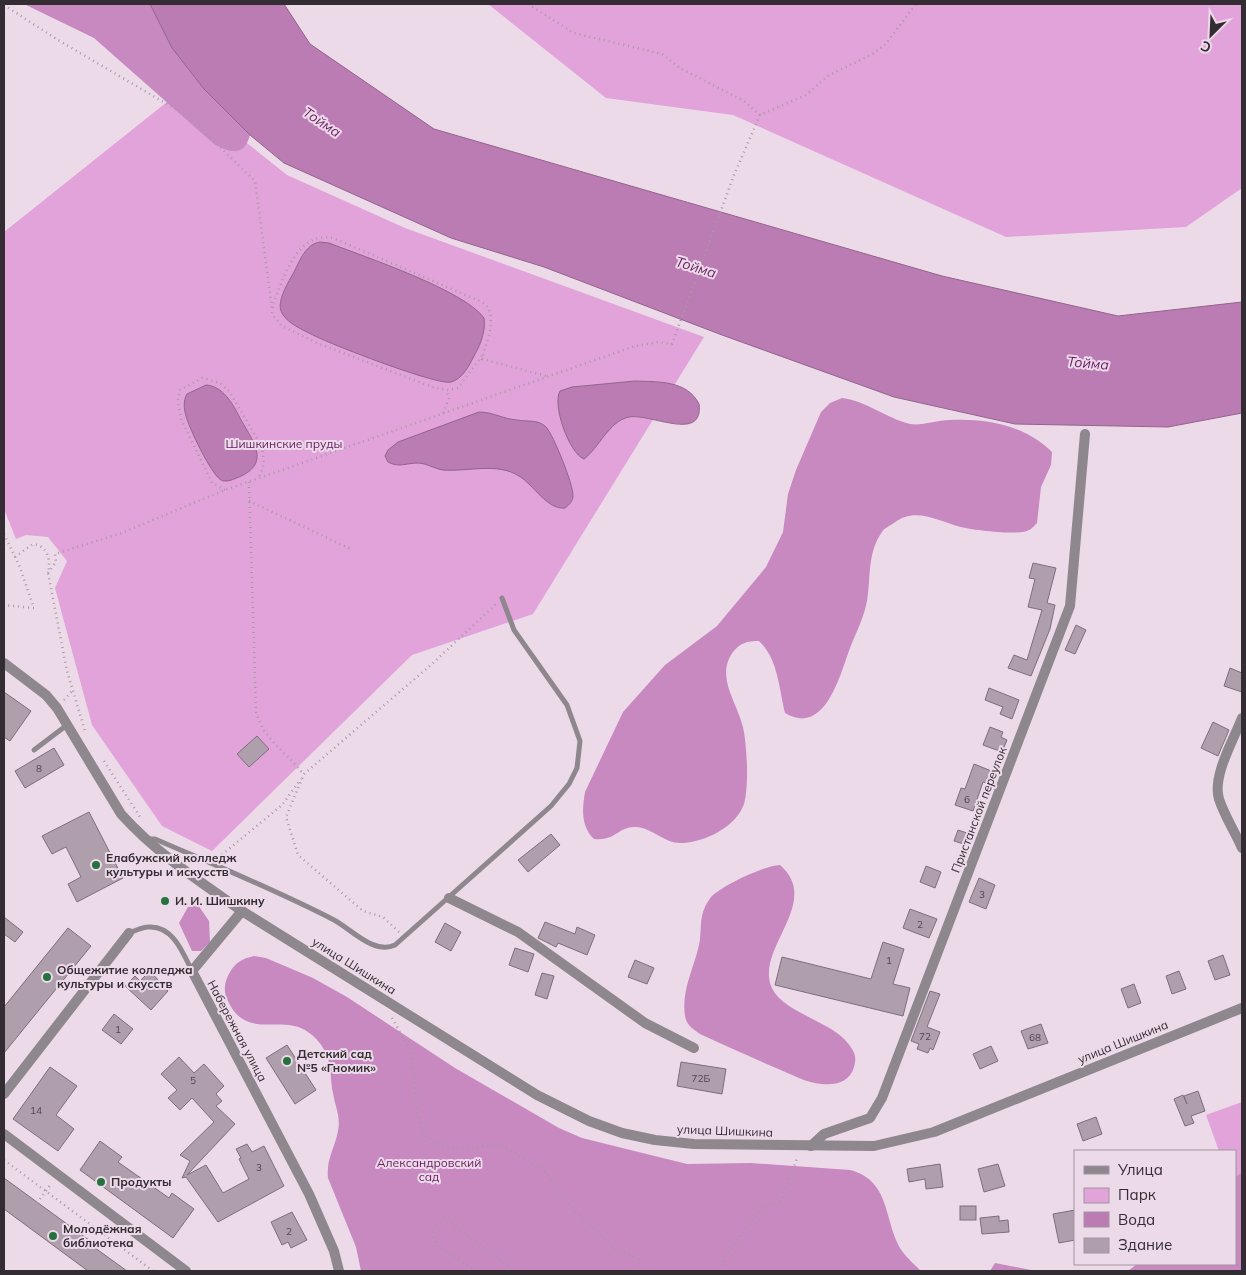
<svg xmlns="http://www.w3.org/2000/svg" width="1246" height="1275" font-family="Mulish,sans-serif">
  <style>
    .green { fill: #e1a3d9 }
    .forest { fill: #c888c0 }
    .water { fill: #ba7cb3; stroke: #92648c }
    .building { fill: #af9eac; stroke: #7e6e7c }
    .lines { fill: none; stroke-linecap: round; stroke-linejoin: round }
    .path { stroke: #a799a4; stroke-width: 2.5; stroke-dasharray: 1 4; stroke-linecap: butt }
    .service { stroke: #8e878d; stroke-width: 5 }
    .minor { stroke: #8e878d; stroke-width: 10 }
    .tertiary { stroke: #8e878d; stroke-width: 10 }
    .poi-dot { fill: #27713f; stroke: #ecdae9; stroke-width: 2 }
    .labels { text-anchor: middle; stroke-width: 4; stroke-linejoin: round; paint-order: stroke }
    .number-label { font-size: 10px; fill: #524850 }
    .park-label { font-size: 12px; fill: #671c62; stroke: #ecdae9 }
    .street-label { font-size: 12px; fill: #332c32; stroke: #ecdae9 }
    .poi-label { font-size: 12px; font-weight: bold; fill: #332c32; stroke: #ecdae9; text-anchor: start }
    .water-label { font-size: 14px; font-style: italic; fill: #691e64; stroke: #ecdae9 }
  </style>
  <rect width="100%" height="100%" fill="#ecdae9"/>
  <!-- green -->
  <g class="green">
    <path d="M488,4H1242V188L1186,227L1006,237L733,115L606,98Z"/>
    <path d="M187,86L238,136L287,175L405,228L704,337L533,614L412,655L212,851L162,826L92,725L55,588L67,561L48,537L26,535L16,539L4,509V232Z"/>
    <path d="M1242,1102V1216L1235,1195V1151H1219L1206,1115Z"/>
  </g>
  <!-- forest -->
  <g class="forest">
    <path d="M24,4H150L172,48L204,89L250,135C244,157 231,153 214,144L94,38Z"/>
    <path d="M842,398C867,401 886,418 910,424C922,426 937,420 949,420C986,418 1025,425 1052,452L1051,465L1041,487L1037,523C1035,525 1032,529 1029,530C1020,536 972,530 961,527C938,521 915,506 894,523C890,526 884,528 882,532C867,553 871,578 867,601C864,617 856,633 850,648C840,675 825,737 785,713C779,688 778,659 759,641C747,641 740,643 733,652C714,678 740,705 744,732C747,750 749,787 744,804C736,827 705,842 682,843C665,844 653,828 636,827C618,826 617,841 594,839C581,826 582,810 585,792L623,712L665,665L717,626L766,567L783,532L788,494L796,470L821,412L830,403Z"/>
    <path d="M780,865C819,899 766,940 769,977C772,1014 835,1018 852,1049C856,1055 856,1061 854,1067C848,1090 817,1086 799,1078C767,1064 734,1050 702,1035C695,1031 686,1025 685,1016C681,991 694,968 699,945C702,932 699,919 705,907C706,904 709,900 711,897C723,885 763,866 780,865Z"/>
    <path d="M198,905L209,921L210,942L201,951H192L179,923L188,907Z"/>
    <path d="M254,956L266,958L313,978L347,997L455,1068L559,1128L582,1138L687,1164L751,1163L850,1170C892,1181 883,1222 902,1251C907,1258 915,1265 921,1271H361L356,1247L328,1178C326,1159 335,1148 338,1131C341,1117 335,1106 333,1093C330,1081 332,1068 327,1056C323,1045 315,1036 305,1030C279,1015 246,1040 228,1001C223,991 224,982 230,972C236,962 242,959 254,956Z"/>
    <path d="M1242,1173V1271H1128L1137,1264H1235V1177Z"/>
    <path d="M995,1263L1036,1271H990Z"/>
  </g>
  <!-- water -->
  <g class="water">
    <path d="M150,4H284L310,44L434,129L942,276L1118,316L1242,302V413L1168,427L1015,424L894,397L722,335L544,267L451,238L284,163L250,135L204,89L172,48Z"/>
    <path d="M320,242L329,243C365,257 464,290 484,318C486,329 481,344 475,354C470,364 463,379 451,382C438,386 327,343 311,334C301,329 285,322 281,311C277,300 289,281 294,272C300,260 306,244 320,242Z"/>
    <path d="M635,381C658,382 687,380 699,404C704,443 650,413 629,417C609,421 599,448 584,459C569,453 552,405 560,391L572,387Z"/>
    <path d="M206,385C223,386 233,404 240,418C252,440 272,463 239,477C234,479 226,483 221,480C211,474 189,428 186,416C184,409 183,401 187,394Z"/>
    <path d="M479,412C493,412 503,419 517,420C527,422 538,419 546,427C553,434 574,486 573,496C573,501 569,505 565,508C547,510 534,485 519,476C497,462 468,472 443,470C435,469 426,463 418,463C406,463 399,468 388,462L385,456L388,450L398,442Z"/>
  </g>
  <!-- building -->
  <g class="building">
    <path d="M1033,563L1056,568L1047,603L1055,605L1050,629L1031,676L1008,668L1014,655L1027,660L1042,610L1028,607L1035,579L1029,578Z"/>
    <path d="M1076,625L1086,630L1075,654L1065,650Z"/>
    <path d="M1230,668L1242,673V692L1224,686Z"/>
    <path d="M989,688L1019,700L1012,719L1000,714L1003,707L985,700Z"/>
    <path d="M4,692L31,711L10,741L4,737Z"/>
    <path d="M1213,722L1229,730L1218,756L1201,748Z"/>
    <path d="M990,727L1003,732L1001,737L1007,740L1002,752L983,745Z"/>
    <path d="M257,736L269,749L249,767L237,754Z"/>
    <path d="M54,748L64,765L25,788L15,771Z"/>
    <path d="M974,764L994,772L989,784L983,782L973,811L955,805L961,788L965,789Z"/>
    <path d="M89,812L123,878L77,902L68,884L81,877L66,847L52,854L42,836Z"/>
    <path d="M958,830L970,834L967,845L954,841Z"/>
    <path d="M551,834L560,845L528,872L518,860Z"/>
    <path d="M926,866L941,872L935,888L920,882Z"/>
    <path d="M979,878L995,885L986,909L969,902Z"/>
    <path d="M910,909L937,919L929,938L903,928Z"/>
    <path d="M4,917L23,932L15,942L4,934Z"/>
    <path d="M545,922L575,934L577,927L595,935L587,955L558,943L556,947L538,938Z"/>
    <path d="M445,923L461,932L451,951L435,942Z"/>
    <path d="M68,928L91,946L4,1053V1007Z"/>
    <path d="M883,942L904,949L893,984L910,988L903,1016L775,985L782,957L871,979Z"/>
    <path d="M515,948L534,954L528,972L509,965Z"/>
    <path d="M1223,955L1230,975L1215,980L1208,961Z"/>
    <path d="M635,960L654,968L647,984L628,977Z"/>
    <path d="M150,971L168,991L151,1010L125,986L135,976L140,981Z"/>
    <path d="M1179,971L1186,989L1172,994L1166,976Z"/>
    <path d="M542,973L554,976L547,999L535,995Z"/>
    <path d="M1134,984L1141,1003L1128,1008L1121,989Z"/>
    <path d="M930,991L940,994L927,1027L940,1032L933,1050L930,1048L928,1053L917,1049L919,1044L911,1041Z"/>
    <path d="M114,1014L133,1029L121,1044L102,1030Z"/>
    <path d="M1041,1024L1048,1043L1028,1049L1021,1031Z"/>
    <path d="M287,1045L316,1090L295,1104L266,1058Z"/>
    <path d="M991,1046L998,1061L980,1069L973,1054Z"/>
    <path d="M179,1057L194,1073L204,1064L224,1086L216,1094L222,1101L216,1106L235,1124L187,1175L206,1165L223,1193L249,1179L239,1159L241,1158L236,1149L247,1144L252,1152L264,1146L284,1186L218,1222L186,1177L182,1178L190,1161L180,1155L214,1122L192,1098L180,1110L168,1098L177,1090L161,1074Z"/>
    <path d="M681,1062L726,1069L722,1094L677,1086Z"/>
    <path d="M50,1067L77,1086L56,1115L74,1129L58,1151L13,1119Z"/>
    <path d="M1198,1091L1205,1111L1191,1116L1194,1123L1185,1126L1174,1099L1183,1095L1187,1104L1184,1096Z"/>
    <path d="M1096,1117L1102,1134L1083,1141L1077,1124Z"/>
    <path d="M100,1141L122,1157L118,1162L169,1198L172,1193L194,1209L173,1238L80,1170Z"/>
    <path d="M940,1164L943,1187L926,1189L925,1179L909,1182L907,1169Z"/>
    <path d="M998,1164L1005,1186L984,1192L978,1169Z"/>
    <path d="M4,1178L93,1243L91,1245L127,1271H88L4,1209Z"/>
    <rect x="960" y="1206" width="16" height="14"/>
    <path d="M1075,1210V1240L1059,1243L1053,1214Z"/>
    <path d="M292,1212L307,1240L291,1248L288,1242L282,1245L271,1222Z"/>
    <path d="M999,1216V1221L1008,1220L1009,1232L982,1234L980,1218Z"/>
  </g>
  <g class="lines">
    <!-- path -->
    <g class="path">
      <path d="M528,4L574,33L662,54L680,68L744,101L760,115"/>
      <path d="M4,5L58,40L189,117L255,181L272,308"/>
      <path d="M482,356L458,388L449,390L435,388L317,343L282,326L272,314L273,304C284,277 297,231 333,238L482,302C500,314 486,342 482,359L547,376"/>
      <path d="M443,413L449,398L446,390"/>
      <path d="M249,482L256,712C264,741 288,753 304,775"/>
      <path d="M225,490L212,483L181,419L178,401L180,390L202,378L220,383L229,391L262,447L264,464L259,477"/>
      <path d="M249,501L351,549"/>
      <path d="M4,534L19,565L34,608L4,605"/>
      <path d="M15,557L33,544C48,546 51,560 48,573L67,671L85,731"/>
      <path d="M48,573L56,562L55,554L119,534L225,490L635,346L659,342L672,344L734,175L760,115L806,95L829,75L871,55L886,44L916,4"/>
      <path d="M64,700L73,690"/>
      <path d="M104,761L140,817"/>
      <path d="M218,858L282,805L301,779"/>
      <path d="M399,932L383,917L363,911L298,855L286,817L304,774L432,664L496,604"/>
      <path d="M392,1018L411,1051L417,1110L424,1135L440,1145L456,1149L500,1145L543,1169L574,1210L616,1249L640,1260L639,1271"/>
      <path d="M4,1160L153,1271"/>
      <path d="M37,1203L51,1184"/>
      <path d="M476,1271L437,1245L431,1229L445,1218L514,1271"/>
      <path d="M722,1271L723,1259L762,1207L781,1201L798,1156"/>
    </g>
    <!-- service -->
    <g class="service">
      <path d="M34,750L67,725"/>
      <path d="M148,839H155C215,865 276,890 334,920C351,929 374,955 395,945L551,806L569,784L577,768L580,741L567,705L514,630L502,598"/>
      <path d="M129,933C135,931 142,927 148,927C173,925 183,953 192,971"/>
    </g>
    <!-- minor -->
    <g class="minor">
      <path d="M4,663L46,695L57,708L121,814C156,853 199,881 242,911L192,971L309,1194L334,1251L339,1271"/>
      <path d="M1242,718C1234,739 1212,776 1219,799C1224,815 1235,832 1242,848"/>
      <path d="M449,898L518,932L645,1023L694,1048"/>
      <path d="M242,911L537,1095L589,1121L622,1133L655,1140L694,1144L874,1146L934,1132L1242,1008"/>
      <path d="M4,1094L129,933"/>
      <path d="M811,1146L824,1134L870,1118L882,1098L1070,606L1085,434"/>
    </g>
    <!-- tertiary -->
    <path class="tertiary" d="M4,1134L186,1271"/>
  </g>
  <!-- markers -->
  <g class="poi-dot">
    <circle cx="96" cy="865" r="5"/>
    <circle cx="165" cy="901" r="5"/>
    <circle cx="47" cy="977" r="5"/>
    <circle cx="287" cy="1061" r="5"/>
    <circle cx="101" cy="1182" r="5"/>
    <circle cx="53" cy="1236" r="5"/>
  </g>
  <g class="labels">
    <!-- number labels -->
    <g class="number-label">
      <text x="39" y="772">8</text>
      <text x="967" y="803">6</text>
      <text x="982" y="898">3</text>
      <text x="920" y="928">2</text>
      <text x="889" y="964">1</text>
      <text x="118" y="1033">1</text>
      <text x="925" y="1040">72</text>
      <text x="1035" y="1041">68</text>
      <text x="701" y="1082">72Б</text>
      <text x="193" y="1084">5</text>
      <text x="36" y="1114">14</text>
      <text x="259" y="1171">3</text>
      <text x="289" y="1235">2</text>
    </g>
    <!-- park labels -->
    <g class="park-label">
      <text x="284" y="448">Шишкинские пруды</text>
      <text x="429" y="1167">Александровский<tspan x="429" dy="14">сад</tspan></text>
    </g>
    <!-- street labels -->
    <g class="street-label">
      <text transform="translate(979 810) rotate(-69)" y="4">Пристанской переулок</text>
      <text transform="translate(354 966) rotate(32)" y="4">улица Шишкина</text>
      <text transform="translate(237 1031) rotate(62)" y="4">Набережная улица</text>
      <text transform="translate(1123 1042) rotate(-22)" y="4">улица Шишкина</text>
      <text transform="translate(725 1131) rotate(2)" y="4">улица Шишкина</text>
    </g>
    <!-- poi labels -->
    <g class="poi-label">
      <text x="106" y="862">Елабужский колледж<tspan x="106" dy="14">культуры и искусств</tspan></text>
      <text x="175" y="905">И. И. Шишкину</text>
      <text x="57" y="974">Общежитие колледжа<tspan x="57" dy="14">культуры и скусств</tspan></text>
      <text x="297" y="1058">Детский сад<tspan x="297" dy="14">№5 «Гномик»</tspan></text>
      <text x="111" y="1186">Продукты</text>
      <text x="63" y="1233">Молодёжная<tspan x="63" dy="14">библиотека</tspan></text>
    </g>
    <!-- water labels -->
    <g class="water-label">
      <text transform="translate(322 122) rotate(34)" y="5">Тойма</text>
      <text transform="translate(696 267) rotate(17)" y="5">Тойма</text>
      <text transform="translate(1088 363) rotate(5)" y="5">Тойма</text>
    </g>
  </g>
  <!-- border -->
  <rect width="1246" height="1275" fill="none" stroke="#332c32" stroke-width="10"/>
  <!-- legend -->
  <rect x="1074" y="1150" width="162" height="115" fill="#ecdae9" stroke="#a294a0"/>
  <rect x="1084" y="1166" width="25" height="8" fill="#8e878d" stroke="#a294a0"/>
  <text x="1118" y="1175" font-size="15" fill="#332c32">Улица</text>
  <rect x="1084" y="1188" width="25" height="15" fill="#e1a3d9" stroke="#a294a0"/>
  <text x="1118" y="1200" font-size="15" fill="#332c32">Парк</text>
  <rect x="1084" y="1212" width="25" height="15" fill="#ba7cb3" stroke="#a294a0"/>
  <text x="1118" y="1225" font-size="15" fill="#332c32">Вода</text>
  <rect x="1084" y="1238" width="25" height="15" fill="#af9eac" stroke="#a294a0"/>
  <text x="1118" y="1250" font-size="15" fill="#332c32">Здание</text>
  <!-- north arrow -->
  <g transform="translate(1211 35) rotate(204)" stroke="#ecdae9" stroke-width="4" paint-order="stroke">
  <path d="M0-4L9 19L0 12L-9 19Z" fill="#332c32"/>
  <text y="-8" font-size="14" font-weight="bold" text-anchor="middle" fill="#332c32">С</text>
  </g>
</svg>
